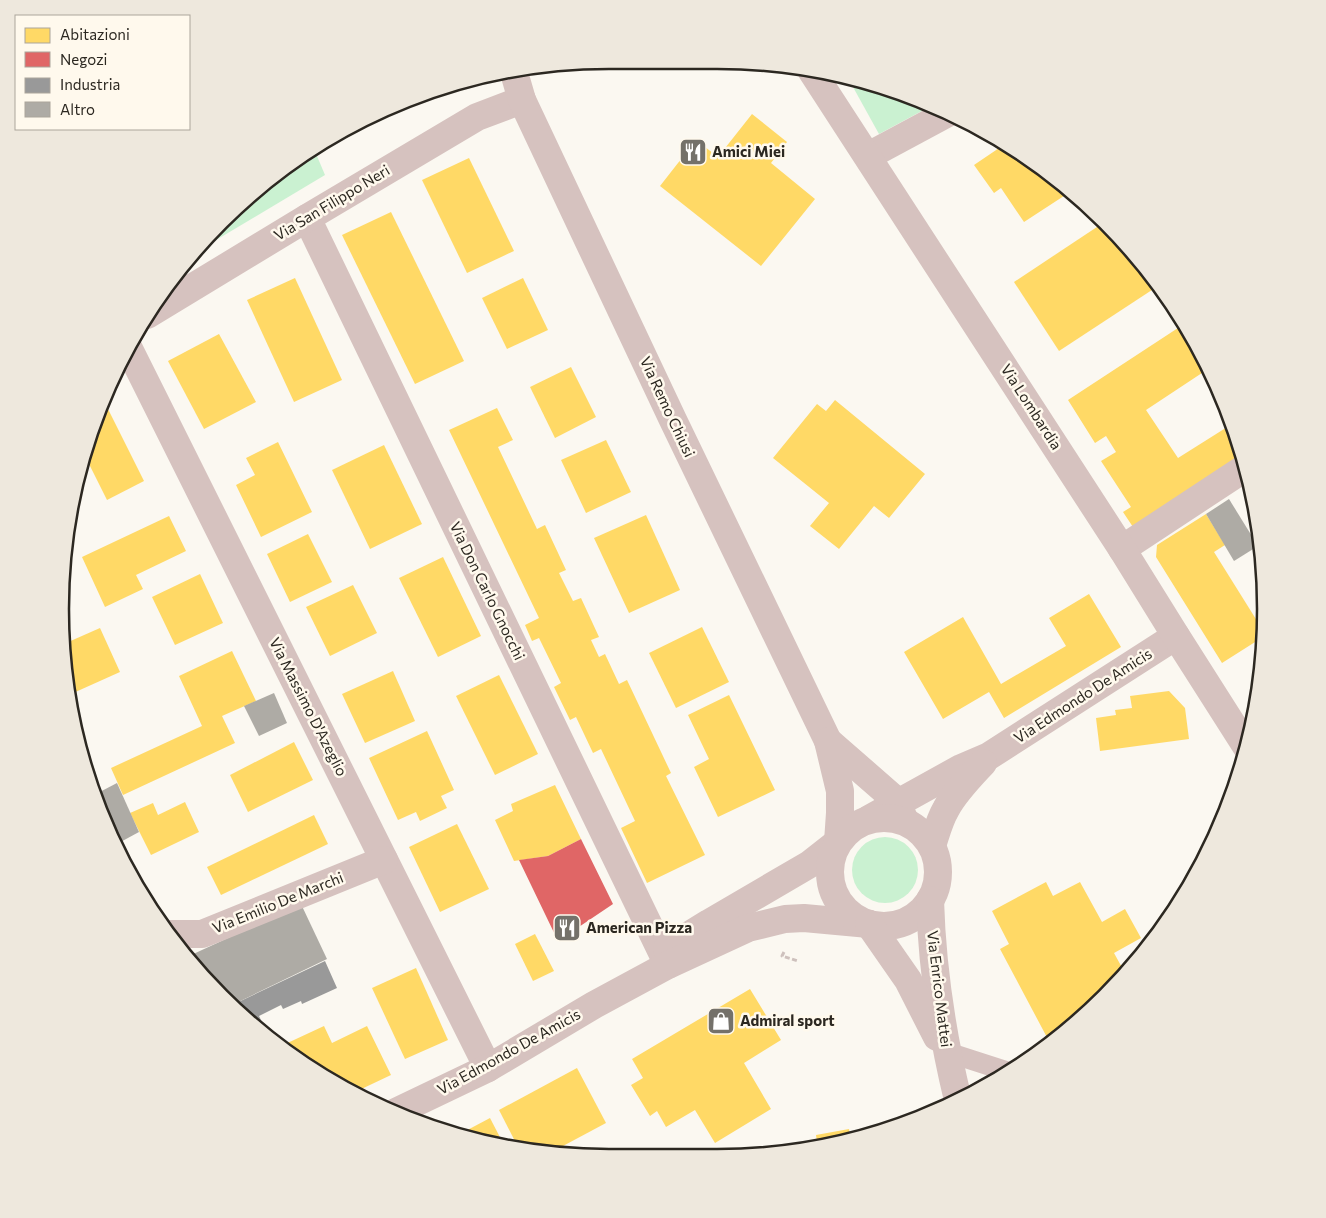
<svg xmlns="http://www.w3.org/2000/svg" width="1326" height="1218" font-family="Commissioner,sans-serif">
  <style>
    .green { fill: #caf1d1 }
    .homes { fill: #ffd966 }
    .shops { fill: #e06666 }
    .industry { fill: #999 }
    .building { fill: #aeaba5 }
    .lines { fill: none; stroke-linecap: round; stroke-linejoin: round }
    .path { stroke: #cec1bd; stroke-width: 3; stroke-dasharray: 5 2.5; stroke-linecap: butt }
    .service { stroke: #d6c2bf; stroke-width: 20 }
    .minor { stroke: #d6c2bf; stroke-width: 28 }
    .tertiary { stroke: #d6c2bf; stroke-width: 28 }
    .labels { text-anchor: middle; stroke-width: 5; stroke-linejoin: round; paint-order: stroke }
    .poi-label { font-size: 15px; font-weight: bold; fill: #2c2821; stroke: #fff9ed; text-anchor: start }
    .street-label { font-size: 15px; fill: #2c2821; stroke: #fff9ed }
    .rim { fill: none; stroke: #2c2821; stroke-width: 2.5 }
  </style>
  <rect width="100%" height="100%" fill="#fbf8f1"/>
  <!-- green -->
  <g class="green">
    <path d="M848,78L927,102L933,105L879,134Z"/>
    <path d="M314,149L325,175L191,255L196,247L275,174Z"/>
    <circle cx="885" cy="870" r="33"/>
  </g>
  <!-- homes -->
  <g class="homes">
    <path d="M752,114L787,142L771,163L815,199L761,266L660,186L696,140L718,157Z"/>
    <path d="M1005,144L1022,153L1070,192L1024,222L1001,188L994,193L974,165Z"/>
    <path d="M469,158L514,251L467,273L422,180Z"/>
    <path d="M391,212L464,361L415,384L342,235Z"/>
    <path d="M1106,221L1134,256L1155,288L1059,351L1014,282Z"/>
    <path d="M295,278L342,380L294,402L247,300Z"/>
    <path d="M523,278L548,330L507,349L482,298Z"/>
    <path d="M1181,326L1208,369L1146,410L1178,458L1232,424L1242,459L1135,530L1123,512L1131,507L1101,461L1116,452L1106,436L1095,443L1068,400Z"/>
    <path d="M219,334L256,402L204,429L168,361Z"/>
    <path d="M571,367L596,417L555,438L530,387Z"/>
    <path d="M835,400L925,474L889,518L874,506L839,549L810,526L829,503L773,458L817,404L826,411Z"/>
    <path d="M105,403L144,481L107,500L84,454Z"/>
    <path d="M497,408L513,440L498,447L537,529L545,525L566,570L559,573L573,601L581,598L599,637L591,640L599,657L605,654L619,684L627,680L671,773L666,776L705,855L647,883L621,828L635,821L601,749L593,753L576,717L570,720L554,687L561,683L539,638L532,641L525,625L539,618L449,430Z"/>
    <path d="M606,440L631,492L586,513L561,460Z"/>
    <path d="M278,442L312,512L261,537L236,485L255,475L246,458Z"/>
    <path d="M384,445L422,524L370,549L332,470Z"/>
    <path d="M1206,514L1225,545L1214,552L1264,632L1263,637L1222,663L1156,557L1157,545Z"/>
    <path d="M646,515L680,590L629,613L594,538Z"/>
    <path d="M169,516L186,551L136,575L143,589L105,607L82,557Z"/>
    <path d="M308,534L332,582L290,602L267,554Z"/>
    <path d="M443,557L481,636L438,657L399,578Z"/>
    <path d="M200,574L223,623L175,645L152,597Z"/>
    <path d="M353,585L377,633L330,656L306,607Z"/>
    <path d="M1089,594L1121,647L1004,718L989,692L943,719L904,652L963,617L1001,684L1066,646L1049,618Z"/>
    <path d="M702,627L729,682L676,708L649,653Z"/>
    <path d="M100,628L120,672L71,694L69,689L66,643Z"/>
    <path d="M232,651L256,701L222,716L235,743L123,795L111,768L202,726L179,676Z"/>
    <path d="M393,671L415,721L365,743L342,694Z"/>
    <path d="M499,675L538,754L495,775L456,696Z"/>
    <path d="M1169,691L1185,708L1189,739L1100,751L1096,718L1116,715L1115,710L1132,708L1130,696Z"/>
    <path d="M729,695L775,790L718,817L694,767L709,759L688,715Z"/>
    <path d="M427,731L454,790L441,796L447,808L420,821L416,812L398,820L369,758Z"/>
    <path d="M294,742L313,780L248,812L230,775Z"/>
    <path d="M555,785L581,839L548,856L514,861L495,820L513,811L511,804Z"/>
    <path d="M185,802L199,832L151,855L130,813L153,803L158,815Z"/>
    <path d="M314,815L328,844L221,895L207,867Z"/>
    <path d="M457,824L489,889L440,912L409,847Z"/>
    <path d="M1046,882L1053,896L1080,882L1102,922L1125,909L1141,938L1114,953L1125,973L1105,997L1050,1043L1000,949L1009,944L992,911Z"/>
    <path d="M535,934L554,971L533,981L515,944Z"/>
    <path d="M416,968L448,1040L405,1059L372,988Z"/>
    <path d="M750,989L781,1040L744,1063L771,1109L715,1143L695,1110L666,1127L657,1111L650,1116L631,1085L643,1078L632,1059Z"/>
    <path d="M324,1026L332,1043L367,1026L391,1075L353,1093L335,1085L281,1046Z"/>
    <path d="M577,1068L606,1123L548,1154L538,1153L519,1149L499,1110Z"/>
    <path d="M490,1118L504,1145L458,1135Z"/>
    <path d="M849,1129L851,1139L818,1148L816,1135Z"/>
  </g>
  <!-- shops -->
  <path class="shops" d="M581,839L613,904L558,941L519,860L548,856Z"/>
  <!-- industry -->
  <path class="industry" d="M325,961L337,988L302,1004L301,1001L283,1009L281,1005L259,1016L262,1022L253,1026L247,1022L232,1005Z"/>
  <!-- building -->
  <g class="building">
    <path d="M1229,499L1258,546L1234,561L1206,514Z"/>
    <path d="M274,693L287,723L259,736L244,706Z"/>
    <path d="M117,783L139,832L115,845L102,819L94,795Z"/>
    <path d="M301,904L327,959L232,1005L189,956Z"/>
  </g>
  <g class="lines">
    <!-- path -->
    <path class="path" d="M784,952L782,956L798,961"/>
    <!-- service -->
    <path class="service" d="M947,1052L1009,1072"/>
    <!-- minor -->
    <g class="minor">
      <path d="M868,156L948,113"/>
      <path d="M307,218L668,965"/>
      <path d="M147,315L307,218L477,117L522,100"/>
      <path d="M128,347L488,1068"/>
      <path d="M1122,549L1245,468"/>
      <path d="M869,819L961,768L989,756L1176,636"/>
      <path d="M932,846C936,834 939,821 946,809C955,792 970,777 983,763"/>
      <path d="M170,934H202L384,860"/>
      <path d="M667,949L709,923L810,864L838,842"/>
      <path d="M396,1112L488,1068L594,1005L668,965L748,928L785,919L804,918L869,924"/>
    </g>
    <!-- tertiary -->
    <g class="tertiary">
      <path d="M513,69L522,100L673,420L828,741L840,791V813L838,842"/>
      <path d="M811,70L1122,549L1176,636L1246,746"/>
      <path d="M828,741L891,796L897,803L905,821"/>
      <circle cx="884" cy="872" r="54"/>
      <path d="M930,900C932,967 942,1034 958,1100"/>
      <path d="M869,924L908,980L937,1037"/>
    </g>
  </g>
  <!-- icons -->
  <defs>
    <g id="restaurant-square" transform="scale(1.4375)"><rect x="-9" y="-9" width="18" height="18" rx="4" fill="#74716a" stroke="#fff9ed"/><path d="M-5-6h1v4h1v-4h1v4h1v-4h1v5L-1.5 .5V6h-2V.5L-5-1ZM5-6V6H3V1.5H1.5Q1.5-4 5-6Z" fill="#fff"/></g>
    <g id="shop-square" transform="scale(1.4375)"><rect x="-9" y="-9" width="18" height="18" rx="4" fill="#74716a" stroke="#fff9ed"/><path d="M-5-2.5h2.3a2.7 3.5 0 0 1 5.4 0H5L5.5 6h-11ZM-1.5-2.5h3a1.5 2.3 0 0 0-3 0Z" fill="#fff"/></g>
  </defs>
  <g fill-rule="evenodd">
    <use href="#restaurant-square" x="693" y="152"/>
    <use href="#restaurant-square" x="567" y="928"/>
    <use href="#shop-square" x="721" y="1021"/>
  </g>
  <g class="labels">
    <!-- poi labels -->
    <g class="poi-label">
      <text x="712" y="157">Amici Miei</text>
      <text x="586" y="933">American Pizza</text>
      <text x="740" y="1026">Admiral sport</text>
    </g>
    <!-- street labels -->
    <g class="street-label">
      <text transform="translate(332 203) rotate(-31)" y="5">Via San Filippo Neri</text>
      <text transform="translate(667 407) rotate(65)" y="5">Via Remo Chiusi</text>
      <text transform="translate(1031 407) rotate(57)" y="5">Via Lombardia</text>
      <text transform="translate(487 591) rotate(64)" y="5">Via Don Carlo Gnocchi</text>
      <text transform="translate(1083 696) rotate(-33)" y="5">Via Edmondo De Amicis</text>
      <text transform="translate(308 707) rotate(63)" y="5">Via Massimo D'Azeglio</text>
      <text transform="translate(278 903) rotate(-22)" y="5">Via Emilio De Marchi</text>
      <text transform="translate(939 989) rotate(83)" y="5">Via Enrico Mattei</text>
      <text transform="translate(509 1052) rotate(-29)" y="5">Via Edmondo De Amicis</text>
    </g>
  </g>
  <!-- crop -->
  <path d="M0 0H1326V1218H0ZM609 69H717A540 540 0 0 1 1257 609V609A540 540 0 0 1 717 1149H609A540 540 0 0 1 69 609V609A540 540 0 0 1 609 69Z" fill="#eee8dd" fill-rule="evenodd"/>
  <path class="rim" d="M609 69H717A540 540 0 0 1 1257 609V609A540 540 0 0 1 717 1149H609A540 540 0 0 1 69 609V609A540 540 0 0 1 609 69Z"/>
  <!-- legend -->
  <rect x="15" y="15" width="175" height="115" fill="#fff9ed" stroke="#aba59b"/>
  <rect x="25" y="28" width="25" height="15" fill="#ffd966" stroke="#aba59b"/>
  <text x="60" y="40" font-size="15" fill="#2c2821">Abitazioni</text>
  <rect x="25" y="52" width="25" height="15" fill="#e06666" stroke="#aba59b"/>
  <text x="60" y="65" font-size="15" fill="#2c2821">Negozi</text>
  <rect x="25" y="78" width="25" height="15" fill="#999999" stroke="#aba59b"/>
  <text x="60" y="90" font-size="15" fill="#2c2821">Industria</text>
  <rect x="25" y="102" width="25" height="15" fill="#aeaba5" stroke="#aba59b"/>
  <text x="60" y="115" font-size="15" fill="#2c2821">Altro</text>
</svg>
